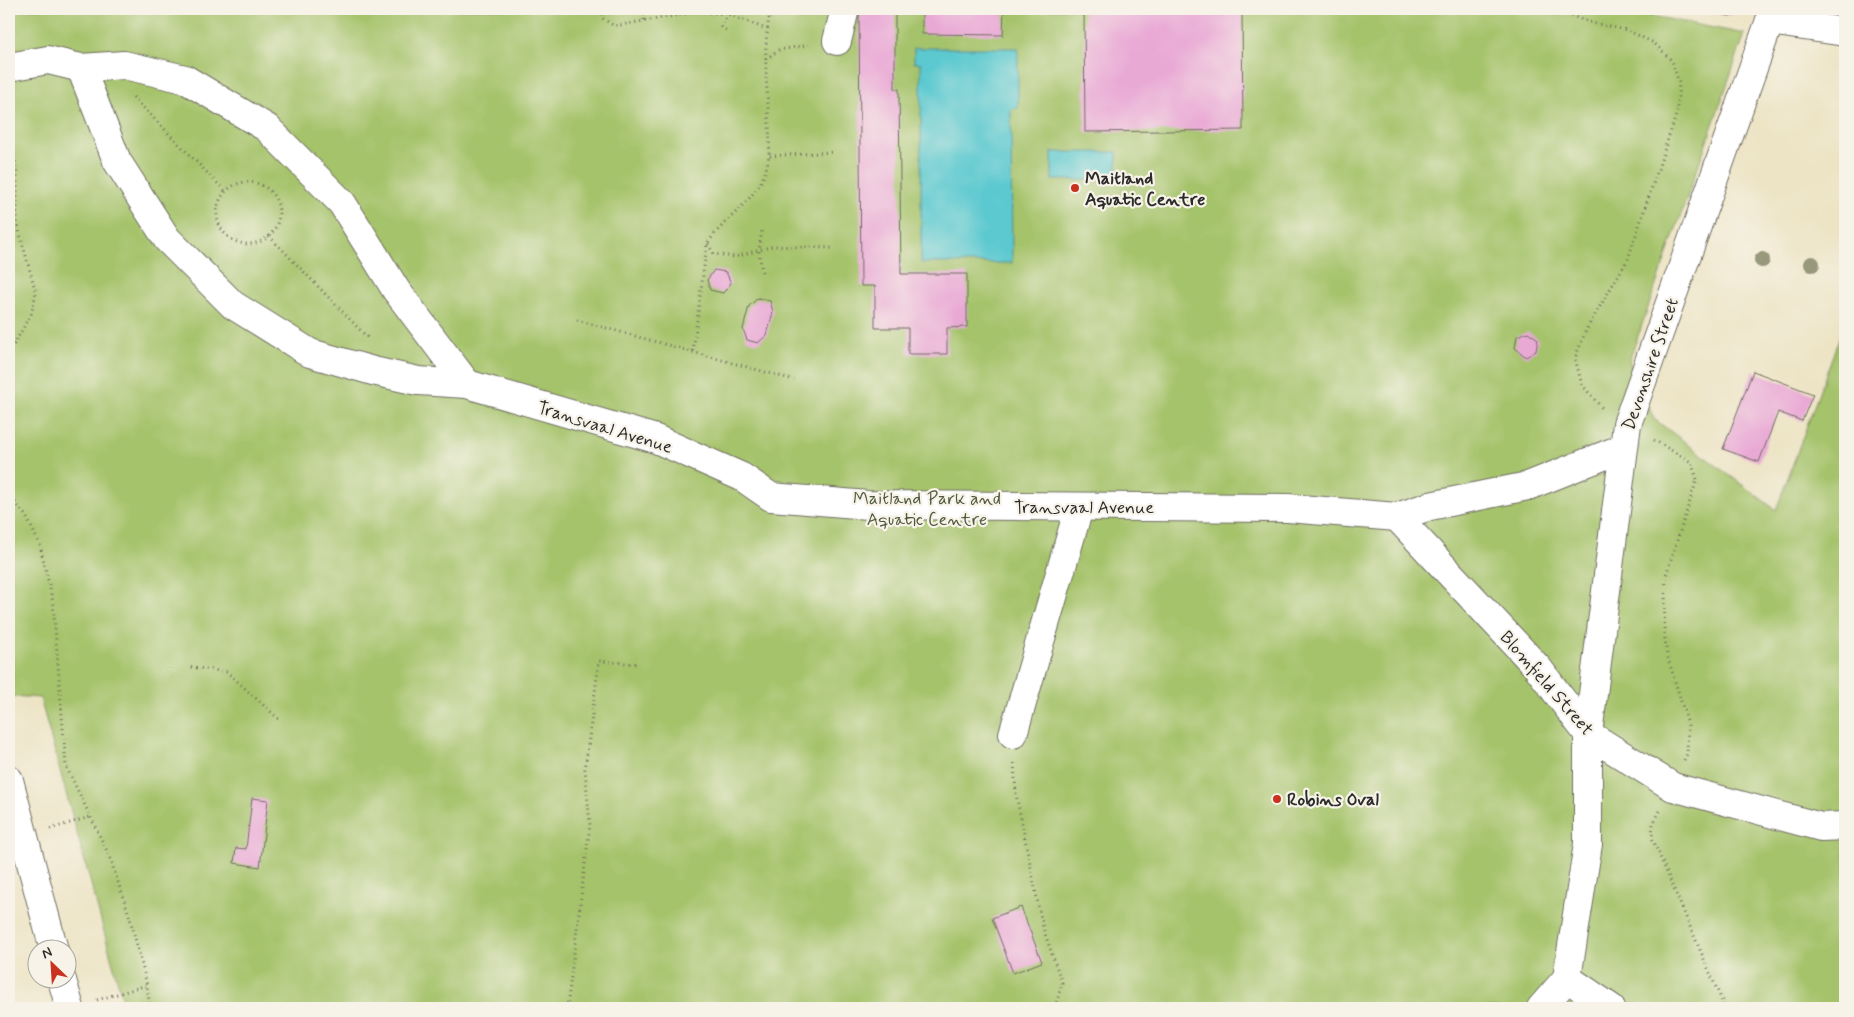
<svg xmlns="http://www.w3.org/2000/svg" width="1854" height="1017" font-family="Mynerve,sans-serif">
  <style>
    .green { fill: #a5c36a; stroke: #68774a }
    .water { fill: #5bc9d0; stroke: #437a7e }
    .building { fill: #e9a9d5 }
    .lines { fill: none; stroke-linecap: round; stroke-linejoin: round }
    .minor-casing { stroke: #6f6c61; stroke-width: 30 }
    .path { stroke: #6f6c61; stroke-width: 3; stroke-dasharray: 1 4; stroke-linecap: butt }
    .minor { stroke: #fff; stroke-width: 28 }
    .tree { fill: #97987b }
    .poi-dot { fill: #c8321e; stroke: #f7f3e8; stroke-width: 2 }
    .labels { text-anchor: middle; stroke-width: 4.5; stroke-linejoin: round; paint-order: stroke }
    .poi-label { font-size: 18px; font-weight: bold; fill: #2b2b2b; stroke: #f7f3e8; text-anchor: start }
    .street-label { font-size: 18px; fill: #2b2b2b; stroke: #f7f3e8 }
    .park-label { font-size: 18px; fill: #50593e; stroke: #f7f3e8 }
  </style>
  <rect width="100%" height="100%" fill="#f7f3e8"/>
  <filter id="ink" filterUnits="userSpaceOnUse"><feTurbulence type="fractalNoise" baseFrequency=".02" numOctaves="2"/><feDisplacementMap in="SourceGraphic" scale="10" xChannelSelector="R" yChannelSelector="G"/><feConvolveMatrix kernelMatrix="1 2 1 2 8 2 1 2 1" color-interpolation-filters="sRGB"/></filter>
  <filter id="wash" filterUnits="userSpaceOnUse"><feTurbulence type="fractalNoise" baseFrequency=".0096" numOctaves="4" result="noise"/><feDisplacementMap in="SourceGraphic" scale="20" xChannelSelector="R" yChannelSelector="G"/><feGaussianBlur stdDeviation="1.12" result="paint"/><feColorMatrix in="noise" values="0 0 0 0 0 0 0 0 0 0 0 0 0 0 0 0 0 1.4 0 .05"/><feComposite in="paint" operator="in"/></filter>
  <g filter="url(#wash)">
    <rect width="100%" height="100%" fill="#ede4c5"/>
    <!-- green -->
    <path class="green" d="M9,9H1616L1745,34L1629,361L1654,419L1776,510L1845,322V1008H125L40,698L12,696L9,685Z"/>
    <!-- water -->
    <g class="water">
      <path d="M914,48H1018V108L1011,109L1012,263H921V63H914Z"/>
      <rect x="1052" y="152" width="65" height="28"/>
    </g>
    <g id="blocks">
      <!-- building -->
      <g class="building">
        <path d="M859,9H895V89H899L901,274H967V327L947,328V354H908V328H875V286H861Z"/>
        <path d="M1084,9H1242L1243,130L1085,132Z"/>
        <path d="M1693,9H1732L1730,16Z"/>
        <path d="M922,10L1004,11L1003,35L922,34Z"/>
        <path d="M714,270L726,272L731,283L723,293L710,290L707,280Z"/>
        <path d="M758,298L770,301L773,312L767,335L758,343L747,340L743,329L749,306Z"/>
        <path d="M1528,332L1538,339L1536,351L1526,357L1515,348L1517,336Z"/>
        <path d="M1753,371L1813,394L1802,421L1778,412L1759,462L1723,449Z"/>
        <path d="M252,798L268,800L260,867L234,863L236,848L246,849Z"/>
        <path d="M1021,907L1042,962L1013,973L992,918Z"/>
      </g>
    </g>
  </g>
  <g filter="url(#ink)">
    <use href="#blocks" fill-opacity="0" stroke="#6f6c61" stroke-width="1"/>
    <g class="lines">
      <!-- minor casing -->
      <g class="minor-casing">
        <g id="minor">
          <path d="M1770,21L1845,32"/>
          <path d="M837,41L845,9"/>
          <path d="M9,67L48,60L81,68L124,65L185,79L267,128L342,203L396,290L467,384"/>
          <path d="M81,68L117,161L167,239L233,305L310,353L373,371L418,381L467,384L656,439L742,477L771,497L868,505L1288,508L1397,517L1430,506L1528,486L1623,448"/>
          <path d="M1397,517L1538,668L1588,734L1673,787L1821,827L1845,826"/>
          <path d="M1013,734L1079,508"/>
          <path d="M9,780L54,950"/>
          <path d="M1567,978L1611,1008"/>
          <path d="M62,980L70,1008"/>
          <path d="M1541,1008L1567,978L1588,844V734L1627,424L1774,9"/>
        </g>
      </g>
      <!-- path -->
      <g class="path">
        <path d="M603,9L602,18L614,26L698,12L728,14L766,29"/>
        <path d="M643,9L644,21"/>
        <path d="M1552,9L1592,23L1627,30L1654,43L1672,61L1679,83L1677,112L1628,259L1586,330L1575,358L1582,385L1602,408"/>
        <path d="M726,30L721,27L730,9"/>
        <path d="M766,59L779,50L808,45"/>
        <path d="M133,97L226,192"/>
        <path d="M9,122L17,173V223L36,293L31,314L9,353"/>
        <path d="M770,156L834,152"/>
        <circle cx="248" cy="213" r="31"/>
        <path d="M269,236L368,338"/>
        <path d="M708,244L714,254L735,257L773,246L832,248"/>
        <path d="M762,272L759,251L762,230"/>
        <path d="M577,320L794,380"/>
        <path d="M693,351L707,244C723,220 749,205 762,180C773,157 769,132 768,108C766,74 763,42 771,9"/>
        <path d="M1654,440L1691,462L1697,479L1666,575L1664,632L1667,655L1688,724L1687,754L1684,760"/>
        <path d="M9,494L26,516L40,545L53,602L66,766L109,855L130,918L147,985L150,1008"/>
        <path d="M191,667L227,672L281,721"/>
        <path d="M1014,763L1016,794L1043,928L1062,983L1055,1008"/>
        <path d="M1660,811L1653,824L1652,838L1725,1008"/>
        <path d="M50,829L90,817"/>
        <path d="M97,1000L147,985"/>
        <path d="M567,1008L590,825L585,769L599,661L637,664"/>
      </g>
      <!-- minor -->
      <use href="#minor" class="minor"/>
    </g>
    <!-- trees -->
    <g class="tree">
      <circle cx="1762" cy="260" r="8"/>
      <circle cx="1812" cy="264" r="8"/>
    </g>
  </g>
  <!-- markers -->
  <g class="poi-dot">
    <circle cx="1075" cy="188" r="5"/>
    <circle cx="1277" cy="799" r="5"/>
  </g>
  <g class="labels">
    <!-- poi labels -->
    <g class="poi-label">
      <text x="1085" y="184">Maitland<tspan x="1085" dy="21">Aquatic Centre</tspan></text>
      <text x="1287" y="805">Robins Oval</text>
    </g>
    <!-- street labels -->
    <g class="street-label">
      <text transform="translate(1650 364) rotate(-71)" y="6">Devonshire Street</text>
      <text transform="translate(605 427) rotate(17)" y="6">Transvaal Avenue</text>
      <text x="1084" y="513">Transvaal Avenue</text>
      <text transform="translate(1547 683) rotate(49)" y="6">Blomfield Street</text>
    </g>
    <!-- park labels -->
    <g class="park-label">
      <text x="927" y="504">Maitland Park and<tspan x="927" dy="21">Aquatic Centre</tspan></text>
    </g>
  </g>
  <!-- margin -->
  <rect width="1854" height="1017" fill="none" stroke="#f7f3e8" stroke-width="30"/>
  <!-- north arrow -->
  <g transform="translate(52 964) rotate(335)"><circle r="24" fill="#f7f3e8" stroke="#a5a39c"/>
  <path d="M0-4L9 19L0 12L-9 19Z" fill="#c8321e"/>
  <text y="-8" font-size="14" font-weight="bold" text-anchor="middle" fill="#2b2b2b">N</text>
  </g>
</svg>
